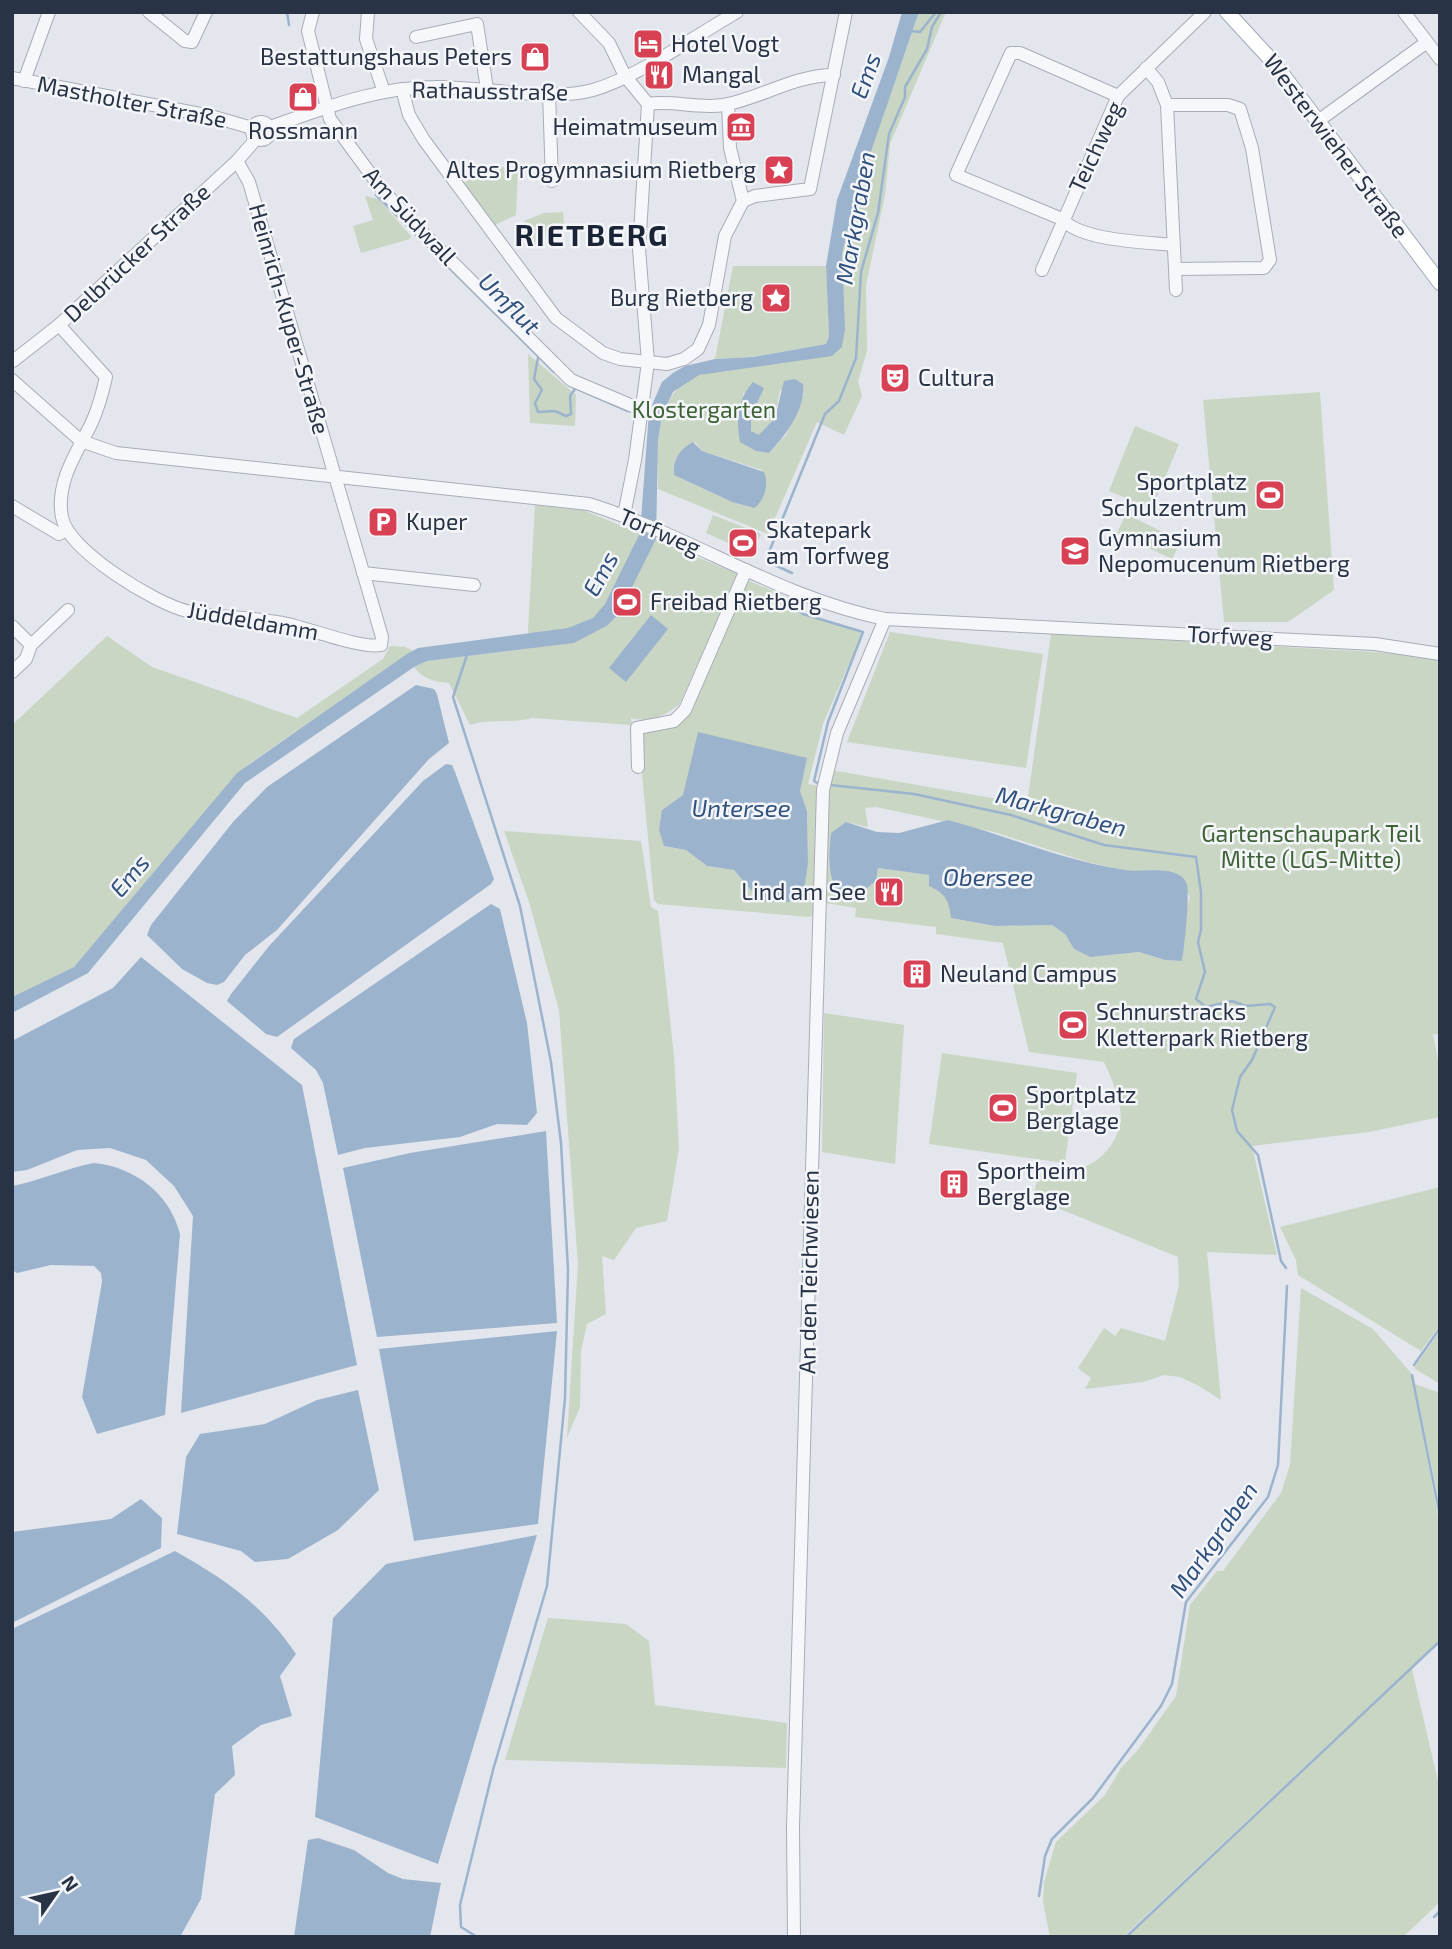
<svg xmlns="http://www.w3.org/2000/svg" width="1452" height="1949" font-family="'Exo 2',sans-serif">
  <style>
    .green { fill: #c8d6c3; fill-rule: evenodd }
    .water { fill: #9cb3ce }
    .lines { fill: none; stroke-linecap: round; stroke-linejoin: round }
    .stream { stroke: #9cb3ce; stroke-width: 2.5 }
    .minor-casing { stroke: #a7adb7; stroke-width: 14 }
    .major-casing { stroke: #a1aab9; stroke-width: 16 }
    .minor { stroke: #f6f7fa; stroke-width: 12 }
    .major { stroke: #fff; stroke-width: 14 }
    .labels { text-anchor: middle; stroke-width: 5; stroke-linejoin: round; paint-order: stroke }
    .poi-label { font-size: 23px; fill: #293346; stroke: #f3f5f9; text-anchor: start }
    .street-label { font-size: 23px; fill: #293346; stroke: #f3f5f9 }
    .park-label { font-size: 23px; fill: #3d6235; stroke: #f3f5f9 }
    .water-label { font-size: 24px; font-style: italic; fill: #30517d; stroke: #f3f5f9 }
    .district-label { font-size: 30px; font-weight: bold; letter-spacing: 2px; fill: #1b2436; stroke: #f3f5f9 }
  </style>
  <rect width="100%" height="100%" fill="#e3e6ec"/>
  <!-- green -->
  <g class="green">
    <path d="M919,12H946L890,144L885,195L866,285L867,351L858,381L862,396L844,435L817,422L768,534L658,489C658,444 651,396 699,375L842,347C847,315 836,282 842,251C858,169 894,91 919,12ZM780,390L804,394L786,435L769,453L756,451L743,393L761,395L751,417V431L759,436L775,418ZM695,442L702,451L762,470C769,487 763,494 753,508L729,501L674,475C671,459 681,449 695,442Z"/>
    <path d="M490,167L518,168L516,215L495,225L464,183Z"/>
    <path d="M365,196L378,199L411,236L410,239L361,253L353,226L373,220Z"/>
    <path d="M563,212L564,226L534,244L524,221L544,213Z"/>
    <path d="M733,266H826L829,336L826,344L753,357L715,359Z"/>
    <path d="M528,354L576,395L575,426L530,423Z"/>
    <path d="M1320,392L1334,590L1288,622H1224L1203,400Z"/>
    <path d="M1135,426L1179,444L1152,509L1109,491Z"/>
    <path d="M535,505L583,510L738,574L679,705C663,716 651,723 631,718L632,725L532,718C511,724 491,718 470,725L449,683C436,682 422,679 414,667L427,661L532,648L528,631Z"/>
    <path d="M1126,514L1181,541L1172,559L1117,533Z"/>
    <path d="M713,515L761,534L751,553L706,533Z"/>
    <path d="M747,580L792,599L791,610L860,631L861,636L823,724L808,784L818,786L815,914L810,917L658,904L654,900L639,743L642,733L684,720ZM800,791L807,811L808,863L761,902L734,870L707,866L686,850L664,846L662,810L683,795Z"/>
    <path d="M890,632L1043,654L1026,768L847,742Z"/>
    <path d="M1051,634L1376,652L1440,659V1035L1433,1034L1440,1071V1117L1369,1132L1252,1146L1277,1255L1207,1252L1221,1400L1199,1386L1180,1377L1164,1375L1143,1382L1085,1389L1091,1378L1078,1368L1104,1328L1115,1336L1121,1328L1165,1341L1179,1285L1178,1257L1033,1198L1039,1173C1074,1178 1111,1162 1120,1125C1124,1106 1112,1079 1104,1062L1029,1052L1003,943L936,934V927L855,917L856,908L825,903L827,794L831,770L1027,804ZM876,807L994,832L1087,862L1128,871L1176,874L1190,897L1185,916L1182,961L1165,960L1139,952L1090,957L1074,949L1065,934L1052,925L995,926L951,918L949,902L930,875L878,868L876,881L867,888L846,822L868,827L865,808Z"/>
    <path d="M107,636L152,667L297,718L383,659L390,646L405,647L413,651L250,763L74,967L12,997V725Z"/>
    <path d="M504,831L641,841L651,907L658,911L674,1056L679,1148L667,1221L636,1228L614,1260L602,1256L606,1314L587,1324L581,1351L580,1407L567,1438L578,1264L559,1010L529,902Z"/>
    <path d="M824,1013L904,1025L895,1164L822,1152Z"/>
    <path d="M942,1053L1077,1073L1065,1163L929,1144Z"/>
    <path d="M1440,1187V1325L1421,1351L1298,1275L1296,1260L1280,1227Z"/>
    <path d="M1301,1288L1373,1329L1411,1373L1440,1526V1640L1123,1937H1050L1043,1902L1044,1882L1056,1842L1105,1795L1121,1768L1137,1751L1176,1696L1190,1605L1217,1571H1223L1281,1493L1290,1465Z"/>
    <path d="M1440,1331V1384L1414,1368Z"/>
    <path d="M1415,1384L1440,1393V1506Z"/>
    <path d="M548,1618L626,1624L649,1641L655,1705L787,1723L786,1768L505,1760Z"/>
    <path d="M1412,1669L1440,1790V1902L1403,1937H1127Z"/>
  </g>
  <!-- water -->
  <g class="water">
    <path d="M902,12H919L855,198L842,254L845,329L842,347L832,356L699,375L673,392L662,415L658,440L656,539L619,613L608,625L574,643L427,661L414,667L245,783L88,973L12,1013V997L74,967L237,773L407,654L418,648L568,628L593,618L605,604L640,533L649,412L662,382L673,373L685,366L715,359L753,357L826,344L829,336L826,266L837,200L889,57Z"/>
    <path d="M795,379L803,384C806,409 785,436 769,453L756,451L740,442C736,420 737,400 753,382L764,388L751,417V431L759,435L775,418L784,381Z"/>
    <path d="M693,442L702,451L764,472C769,483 765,501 754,508L732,502L674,475C672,460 680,449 693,442Z"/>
    <path d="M651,615L668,629L626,682L609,668Z"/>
    <path d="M416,685L434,689L437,694L449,743L429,759L277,930L245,955L224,982L217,985L207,983L182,969L147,935L151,925L233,822L267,787Z"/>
    <path d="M698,732L807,758L800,791L807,811L808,863L803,898L787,902H761L734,870L707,866L686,850L664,846L659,830L662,810L683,795Z"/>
    <path d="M446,764L452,765L455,772L494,879L491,884L277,1037L266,1034L227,1001L231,994L270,945L423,781Z"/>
    <path d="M948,820C1008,836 1064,861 1125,870C1142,873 1176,864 1186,882C1191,890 1184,949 1182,961L1165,960L1139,952L1090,957L1074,949L1065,934L1052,925L995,926L951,918C949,900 945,893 929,886V875L878,868L876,881L867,888L862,898L845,901C826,883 829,857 831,833L846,822L877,832L899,833Z"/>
    <path d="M491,904L500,909L527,1023L537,1113L527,1125L497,1124L460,1137L365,1148L338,1155L323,1083L316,1070L291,1048L294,1039Z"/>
    <path d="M141,957L302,1085L357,1365L181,1413L193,1216L174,1186L146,1160L110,1148L77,1150L27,1170L12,1172V1041L113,988Z"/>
    <path d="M546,1131L557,1323L377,1337L343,1168L410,1153Z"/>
    <path d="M94,1163C135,1167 170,1194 180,1234L165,1415L97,1434L82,1397L102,1282L101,1273L94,1266L51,1265L17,1273L12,1270V1186C40,1181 66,1168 94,1163Z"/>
    <path d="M557,1331L538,1524L414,1541L379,1349Z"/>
    <path d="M358,1390L379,1490L338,1530L288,1559L255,1562L241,1551L177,1534L186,1457L200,1434L265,1424L317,1400Z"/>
    <path d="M141,1499L162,1518L161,1548L12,1623V1532L111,1519Z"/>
    <path d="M537,1535L438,1864L315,1817L333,1618L386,1564Z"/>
    <path d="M175,1551C226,1580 262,1604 296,1654L280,1676L292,1716L261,1725L232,1746L235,1775L215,1794L201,1899L180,1937H12V1629Z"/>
    <path d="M318,1838L354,1850L388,1873L403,1879L441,1883L430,1937H294L308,1840Z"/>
  </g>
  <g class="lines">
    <!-- stream -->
    <g class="stream">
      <path d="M287,12L289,25"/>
      <path d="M911,31L920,32L936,12"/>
      <path d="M376,195L554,372"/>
      <path d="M538,358L534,379L542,390L535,403L538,412L555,411L566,416L571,414L570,396L575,389"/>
      <path d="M573,387L628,411"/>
      <path d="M792,573L768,562L767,557L825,414L839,401L856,358L861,272L878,213L889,134L905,97V87L927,49L932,27L941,12"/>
      <path d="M794,606L803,614L863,632L828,722L814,781L819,784"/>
      <path d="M467,655L453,697L520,906L551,1062L561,1143L568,1270L565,1398L547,1586L493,1770L460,1905L461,1927L477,1937"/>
      <path d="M830,785L914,794L1011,815L1104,845L1196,857L1201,892V930L1198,942L1205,972L1196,999L1206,1007L1232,1001L1246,1006L1270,1004L1275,1007L1252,1060L1240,1077L1232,1110L1237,1131L1258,1155L1281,1261L1286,1268"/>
      <path d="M1414,1365L1440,1328"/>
      <path d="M1412,1375L1440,1516"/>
      <path d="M1039,1896L1045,1856L1052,1839L1093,1798L1161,1706L1172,1684L1186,1602L1268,1497L1278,1465L1287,1286"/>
      <path d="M1434,1917L1440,1911"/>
      <path d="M1126,1937L1440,1641"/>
    </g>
    <!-- minor casing -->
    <g class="minor-casing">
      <g id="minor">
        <path d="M149,12L185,41L192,42L206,12"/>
        <path d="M313,12L308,31L330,119L380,187L412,222L571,380L642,410"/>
        <path d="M368,12L366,39L384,92"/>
        <path d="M579,12L609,43L625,76L648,104L639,249L648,362L635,460L624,515"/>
        <path d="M1404,12L1440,59"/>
        <path d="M416,37L477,24L487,89"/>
        <path d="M1146,68L1158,82L1167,105L1176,290"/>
        <path d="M12,78L211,116L252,128"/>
        <path d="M24,81L49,12"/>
        <path d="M402,89L409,115L424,140L556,318L603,353L620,359L667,364L684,359L698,349L709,325L725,236L743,201L730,148L728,104"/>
        <path d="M549,93L552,181"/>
        <path d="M1118,96L1020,53H1011L956,175L1062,219C1081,241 1145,242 1173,245"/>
        <path d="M648,104C673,100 698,109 724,105C761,98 795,75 834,75"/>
        <path d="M1167,105H1228L1240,109L1252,148L1270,260L1264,268L1175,269"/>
        <path d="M1318,121L1427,42"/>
        <circle cx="261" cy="131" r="9"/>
        <path d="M270,127C322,109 377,87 434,87C479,86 551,102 593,90C638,77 695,36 737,12"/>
        <path d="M743,201L755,196L810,189L846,12"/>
        <path d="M1042,270L1118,96L1205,12"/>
        <path d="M59,325L106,377C102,395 96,416 87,432C73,458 56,486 62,517C67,550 156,604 187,611C220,619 254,616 288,624C310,629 362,649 381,645L382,637L249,182L237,161"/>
        <path d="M13,361L59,325L237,161L256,139"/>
        <path d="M12,380L81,441L116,453L589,504C691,536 780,598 885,619L1375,644L1440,654"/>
        <path d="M12,506L59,534L66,530"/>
        <path d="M363,573L474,585"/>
        <path d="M12,626L31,645"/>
        <path d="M12,672L26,659L31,645L68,610"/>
        <path d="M638,767L637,728L674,721L685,710L746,570"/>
        <path d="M794,1937L793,1827L823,790L837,733L885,619"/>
      </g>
    </g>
    <!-- major casing -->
    <g class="major-casing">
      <path id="major" d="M1227,12L1274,63L1440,283"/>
    </g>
    <!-- minor -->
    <use href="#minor" class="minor"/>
    <!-- major -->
    <use href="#major" class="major"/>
  </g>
  <!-- icons -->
  <defs>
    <g id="hotel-square" transform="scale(1.575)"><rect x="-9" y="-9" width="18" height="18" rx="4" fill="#d84054" stroke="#f3f5f9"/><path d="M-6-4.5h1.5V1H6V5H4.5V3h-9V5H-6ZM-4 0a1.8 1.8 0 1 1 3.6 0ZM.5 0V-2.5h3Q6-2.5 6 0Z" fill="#fff"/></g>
    <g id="shop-square" transform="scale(1.575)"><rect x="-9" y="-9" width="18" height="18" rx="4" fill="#d84054" stroke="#f3f5f9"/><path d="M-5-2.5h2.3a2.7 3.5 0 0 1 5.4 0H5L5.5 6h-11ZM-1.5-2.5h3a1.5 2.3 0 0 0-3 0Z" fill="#fff"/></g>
    <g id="restaurant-square" transform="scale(1.575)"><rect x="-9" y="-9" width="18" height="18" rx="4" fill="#d84054" stroke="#f3f5f9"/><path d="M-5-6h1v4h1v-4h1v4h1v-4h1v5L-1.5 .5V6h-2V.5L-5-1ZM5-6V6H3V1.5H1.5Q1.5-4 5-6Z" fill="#fff"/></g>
    <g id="museum-square" transform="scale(1.575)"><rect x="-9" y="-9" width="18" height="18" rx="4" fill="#d84054" stroke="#f3f5f9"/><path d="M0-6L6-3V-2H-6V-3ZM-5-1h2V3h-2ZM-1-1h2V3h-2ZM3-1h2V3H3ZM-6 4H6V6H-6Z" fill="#fff"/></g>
    <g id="sight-square" transform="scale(1.575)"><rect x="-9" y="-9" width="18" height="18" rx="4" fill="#d84054" stroke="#f3f5f9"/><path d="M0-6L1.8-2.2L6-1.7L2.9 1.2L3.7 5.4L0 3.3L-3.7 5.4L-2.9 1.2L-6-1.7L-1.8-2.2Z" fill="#fff"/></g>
    <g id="theatre-square" transform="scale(1.575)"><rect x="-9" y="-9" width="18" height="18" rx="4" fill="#d84054" stroke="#f3f5f9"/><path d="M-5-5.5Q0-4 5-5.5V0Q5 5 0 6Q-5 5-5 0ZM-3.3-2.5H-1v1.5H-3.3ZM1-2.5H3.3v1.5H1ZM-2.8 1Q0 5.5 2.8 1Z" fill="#fff"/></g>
    <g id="stadium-square" transform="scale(1.575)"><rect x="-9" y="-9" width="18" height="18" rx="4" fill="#d84054" stroke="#f3f5f9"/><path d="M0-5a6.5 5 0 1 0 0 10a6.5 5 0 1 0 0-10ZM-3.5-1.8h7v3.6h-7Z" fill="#fff"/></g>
    <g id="parking-square" transform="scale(1.575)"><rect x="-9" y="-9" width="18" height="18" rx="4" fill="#d84054" stroke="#f3f5f9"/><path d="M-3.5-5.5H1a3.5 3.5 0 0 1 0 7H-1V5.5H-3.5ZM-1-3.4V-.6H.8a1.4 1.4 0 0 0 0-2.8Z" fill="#fff"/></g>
    <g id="school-square" transform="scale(1.575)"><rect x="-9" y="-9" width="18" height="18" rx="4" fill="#d84054" stroke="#f3f5f9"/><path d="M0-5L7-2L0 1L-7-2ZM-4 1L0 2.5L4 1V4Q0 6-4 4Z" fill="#fff"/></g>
    <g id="building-square" transform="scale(1.575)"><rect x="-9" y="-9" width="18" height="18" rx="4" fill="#d84054" stroke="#f3f5f9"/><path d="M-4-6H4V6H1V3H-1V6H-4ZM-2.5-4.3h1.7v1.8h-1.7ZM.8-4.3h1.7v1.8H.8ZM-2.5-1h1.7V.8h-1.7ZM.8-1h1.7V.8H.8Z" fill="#fff"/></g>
  </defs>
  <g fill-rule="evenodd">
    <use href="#hotel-square" x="648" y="44"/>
    <use href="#shop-square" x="535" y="57"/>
    <use href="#restaurant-square" x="659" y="75"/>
    <use href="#shop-square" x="303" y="97"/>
    <use href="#museum-square" x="741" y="127"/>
    <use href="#sight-square" x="779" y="170"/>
    <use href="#sight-square" x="776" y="298"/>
    <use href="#theatre-square" x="895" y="378"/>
    <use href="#stadium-square" x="1270" y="495"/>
    <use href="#parking-square" x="383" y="522"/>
    <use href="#stadium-square" x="743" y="543"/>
    <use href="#school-square" x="1075" y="551"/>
    <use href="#stadium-square" x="627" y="602"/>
    <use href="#restaurant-square" x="889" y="892"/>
    <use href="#building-square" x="917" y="974"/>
    <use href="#stadium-square" x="1073" y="1025"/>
    <use href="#stadium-square" x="1003" y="1108"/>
    <use href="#building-square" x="954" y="1184"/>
  </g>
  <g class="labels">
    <!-- poi labels -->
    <g class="poi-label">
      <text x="671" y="52">Hotel Vogt</text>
      <text x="512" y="65" text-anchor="end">Bestattungshaus Peters</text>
      <text x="682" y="83">Mangal</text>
      <text x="718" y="135" text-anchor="end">Heimatmuseum</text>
      <text x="303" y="139" text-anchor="middle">Rossmann</text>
      <text x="756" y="178" text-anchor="end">Altes Progymnasium Rietberg</text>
      <text x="753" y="306" text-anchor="end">Burg Rietberg</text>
      <text x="918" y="386">Cultura</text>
      <text x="1247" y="490" text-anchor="end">Sportplatz<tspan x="1247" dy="26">Schulzentrum</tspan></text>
      <text x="406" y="530">Kuper</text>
      <text x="766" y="538">Skatepark<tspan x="766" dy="26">am Torfweg</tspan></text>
      <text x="1098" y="546">Gymnasium<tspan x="1098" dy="26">Nepomucenum Rietberg</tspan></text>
      <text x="650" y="610">Freibad Rietberg</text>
      <text x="866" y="900" text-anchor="end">Lind am See</text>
      <text x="940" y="982">Neuland Campus</text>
      <text x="1096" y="1020">Schnurstracks<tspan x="1096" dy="26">Kletterpark Rietberg</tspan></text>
      <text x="1026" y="1103">Sportplatz<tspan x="1026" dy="26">Berglage</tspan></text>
      <text x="977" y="1179">Sportheim<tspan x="977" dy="26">Berglage</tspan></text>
    </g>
    <!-- street labels -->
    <g class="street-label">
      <text transform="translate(490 91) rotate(1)" y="8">Rathausstraße</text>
      <text transform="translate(132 102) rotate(11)" y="8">Mastholter Straße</text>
      <text transform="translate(1336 146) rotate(53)" y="8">Westerwieher Straße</text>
      <text transform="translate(1096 147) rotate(-65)" y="8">Teichweg</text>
      <text transform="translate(410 216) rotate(47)" y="8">Am Südwall</text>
      <text transform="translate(137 253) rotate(-43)" y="8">Delbrücker Straße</text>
      <text transform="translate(289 319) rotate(74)" y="8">Heinrich-Kuper-Straße</text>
      <text transform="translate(660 532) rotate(23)" y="8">Torfweg</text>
      <text transform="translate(253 621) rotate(10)" y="8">Jüddeldamm</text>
      <text transform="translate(1230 636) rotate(3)" y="8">Torfweg</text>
      <text transform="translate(809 1272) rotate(-89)" y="8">An den Teichwiesen</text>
    </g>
    <!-- park labels -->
    <g class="park-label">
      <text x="704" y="418">Klostergarten</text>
      <text x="1311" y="842">Gartenschaupark Teil<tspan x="1311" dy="26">Mitte (LGS-Mitte)</tspan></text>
    </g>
    <!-- water labels -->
    <g class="water-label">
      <text transform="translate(866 76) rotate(-70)" y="8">Ems</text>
      <text transform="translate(856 218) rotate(-80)" y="8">Markgraben</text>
      <text transform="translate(509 304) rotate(45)" y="8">Umflut</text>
      <text transform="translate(601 574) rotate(-61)" y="8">Ems</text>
      <text x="741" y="817">Untersee</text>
      <text transform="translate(1061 812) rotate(15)" y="8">Markgraben</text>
      <text transform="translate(130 876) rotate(-50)" y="8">Ems</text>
      <text x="988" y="886">Obersee</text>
      <text transform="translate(1214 1540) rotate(-55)" y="8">Markgraben</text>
    </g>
    <!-- district labels -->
    <g class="district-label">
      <text x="592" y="246">RIETBERG</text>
    </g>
  </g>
  <!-- border -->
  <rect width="1452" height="1949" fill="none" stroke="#293346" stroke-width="28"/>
  <!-- north arrow -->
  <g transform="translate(56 1893) rotate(56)" stroke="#f3f5f9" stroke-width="5" paint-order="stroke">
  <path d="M0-5L12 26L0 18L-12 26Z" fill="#293346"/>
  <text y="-10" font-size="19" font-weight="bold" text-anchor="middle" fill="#293346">N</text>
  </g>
</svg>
